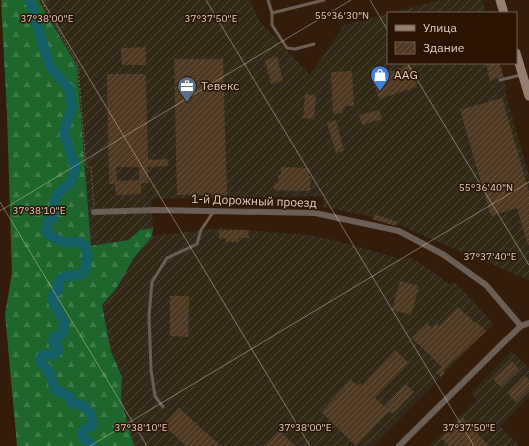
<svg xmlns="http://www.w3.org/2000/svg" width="529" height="446" font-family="'IBM Plex Sans',sans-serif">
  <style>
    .industrial { fill: url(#industrial-furrows) }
    .forest { fill: url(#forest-firs) }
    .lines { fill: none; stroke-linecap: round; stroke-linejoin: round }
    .river { stroke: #156067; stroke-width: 10 }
    .building { fill: url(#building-hatch); fill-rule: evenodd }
    .path { stroke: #766152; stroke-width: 1; stroke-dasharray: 2 2; stroke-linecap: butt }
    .lane { stroke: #6a5e55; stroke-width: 3 }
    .street { stroke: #6a5e55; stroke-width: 6 }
    .secondary { stroke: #937f71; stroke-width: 9 }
    .ticks { fill: none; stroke: #e0d0c5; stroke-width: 1; stroke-opacity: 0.45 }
    .labels { text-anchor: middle; stroke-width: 3; stroke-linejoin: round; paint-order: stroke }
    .poi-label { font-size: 12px; fill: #e0d0c5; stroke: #2a1302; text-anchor: start }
    .street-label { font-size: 12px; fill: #e0d0c5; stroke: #2a1302 }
    .ticks-label { font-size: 10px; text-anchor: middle; fill: #e0d0c5; stroke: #2a1302; stroke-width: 3; stroke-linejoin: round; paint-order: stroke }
  </style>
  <defs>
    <pattern id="industrial-furrows" width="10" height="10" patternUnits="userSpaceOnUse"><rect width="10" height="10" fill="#322919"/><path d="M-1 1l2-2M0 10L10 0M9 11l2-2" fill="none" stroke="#4f4739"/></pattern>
    <pattern id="forest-firs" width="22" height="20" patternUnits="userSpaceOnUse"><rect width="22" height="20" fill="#1e662b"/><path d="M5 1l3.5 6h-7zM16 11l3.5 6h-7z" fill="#3e7b48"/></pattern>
    <pattern id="building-hatch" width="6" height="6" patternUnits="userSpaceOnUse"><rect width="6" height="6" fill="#4e3821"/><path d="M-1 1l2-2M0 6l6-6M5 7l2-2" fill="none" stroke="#675440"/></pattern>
  </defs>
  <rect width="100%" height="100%" fill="#341c0a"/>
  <!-- industrial -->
  <g class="industrial">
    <path d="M42,0H248L252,5L260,22L310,75L344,25L388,14V63H500L504,77L506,95L529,175V280L384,219L323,207L324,196L151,199L153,228L140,230L128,240L91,246L77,66L39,1Z"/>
    <path d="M441,0H482L486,13H392Z"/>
    <path d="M220,228L308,235L338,241L400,259L409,257L428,268L449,284L455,282L494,324L373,446H134L121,399L122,377L111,351L102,305L116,289L134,258L152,236Z"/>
    <path d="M512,351L529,368V397L500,426L519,446H429L477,400L471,393Z"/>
  </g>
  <!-- forest -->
  <path class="forest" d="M1,0H42L39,1L77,66L91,246L128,240L140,230L153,228L152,236L134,258L116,289L102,305L111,351L122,377L121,399L134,446H17L5,314L12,273L7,114Z"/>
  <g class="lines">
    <!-- river -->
    <path class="river" d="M29,0L32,5L42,42L51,68L69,89L72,107L66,125L65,131V137L75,166L74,173L71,182L58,193L55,200L53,217L47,223V233C51,237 64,243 69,243C73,243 75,241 79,242C91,246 88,264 83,273C75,277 70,274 61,278L58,284V290L52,296V300L65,323L62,334L55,337L53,341L54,345L57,346L58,351L54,354L43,355C41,357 40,358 41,361C41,365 44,366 46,368C52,374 52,383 55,389L70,397L71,403C74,404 77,404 81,405C89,408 93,418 92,425L82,431C81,441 89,440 93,446"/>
  </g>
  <!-- building -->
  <g class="building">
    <path d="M146,47V65H122L121,48Z"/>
    <path d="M277,57L283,81L271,84L265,60Z"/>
    <path d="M174,59H223L227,195H177Z"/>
    <path d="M486,63H499L503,76L490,81Z"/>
    <path d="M410,65L417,87L379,99L372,77Z"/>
    <path d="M352,71L354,106H345V109H343V113L333,114L331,72Z"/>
    <path d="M107,74H146L148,160L168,159V166L148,167V183H141V194L116,195L115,184H109ZM116,167H139V180L117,181Z"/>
    <path d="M305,94L316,95L314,119L303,118Z"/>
    <path d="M502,98L529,192V245H528L517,208L491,216L460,110Z"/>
    <path d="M379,110L382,119L362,125L359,115Z"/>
    <path d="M336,120L344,151L336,153L327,123Z"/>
    <path d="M281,167L309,168L308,176H311L310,191L274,190V183H278V175H281Z"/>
    <path d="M374,214L398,222L396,226L372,219Z"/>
    <path d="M219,230H248L249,238H239V242H226V238H219Z"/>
    <path d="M400,281L419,286L411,315L392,310Z"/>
    <path d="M170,296H189L188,337L170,336Z"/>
    <path d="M458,307L475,323L476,322L486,331L443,371L445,373L441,377L436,372L442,367L412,338L427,323L432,328L436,324L439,326Z"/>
    <path d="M395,350L409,363L375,398L385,407L406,384L414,392L393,414L389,411L356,446L321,412L351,380L358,386L360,383L362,385Z"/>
    <path d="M512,361L519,369L501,387L493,379Z"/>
    <path d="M525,376L529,380V389L516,402L507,393Z"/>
    <path d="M179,408L221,446H186L163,425Z"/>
    <path d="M463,418L489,446H449L441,438Z"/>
    <path d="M280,431L295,446H265Z"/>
  </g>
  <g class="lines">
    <!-- path -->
    <path class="path" d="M46,0L42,2L78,65L86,167H91L94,207"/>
    <!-- lane -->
    <g class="lane">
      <path d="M268,0L272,13L324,0"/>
      <path d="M272,13V25L287,48L295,49L314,44"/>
      <path d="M500,80L521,75"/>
      <path d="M163,407L155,396L151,370L149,316L152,282L167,258L197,244L201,230L214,211"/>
    </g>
    <!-- street -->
    <g class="street">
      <path d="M94,212L156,210L315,213L399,231L444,255L486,285L521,326"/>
      <path d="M399,446L506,340L521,326L529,323"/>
    </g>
    <!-- secondary -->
    <g class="secondary">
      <path d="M500,0L504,13"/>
      <path d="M516,53L529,96"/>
    </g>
  </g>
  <!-- ticks -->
  <path class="ticks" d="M42,0L310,446M206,0L474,446M370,0L388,31M407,63L529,265M0,202L147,446M0,211L351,0M90,446L529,182"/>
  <!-- icons -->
  <defs>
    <g id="shop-pin" transform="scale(1)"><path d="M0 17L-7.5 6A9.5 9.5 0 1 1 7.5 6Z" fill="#3f7fe0" stroke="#2a1302"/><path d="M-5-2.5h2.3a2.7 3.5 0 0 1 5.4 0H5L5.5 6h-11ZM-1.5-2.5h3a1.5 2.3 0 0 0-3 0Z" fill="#fff"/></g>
    <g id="office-pin" transform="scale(1)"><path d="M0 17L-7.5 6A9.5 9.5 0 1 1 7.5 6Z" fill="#5c6f8a" stroke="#2a1302"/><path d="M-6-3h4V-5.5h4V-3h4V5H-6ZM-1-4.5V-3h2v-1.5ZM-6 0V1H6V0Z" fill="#fff"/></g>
  </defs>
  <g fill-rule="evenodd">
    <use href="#shop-pin" x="380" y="75"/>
    <use href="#office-pin" x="187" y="86"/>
  </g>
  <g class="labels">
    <!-- poi labels -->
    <g class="poi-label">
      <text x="394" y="79">AAG</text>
      <text x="201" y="90">Тевекс</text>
    </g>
    <!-- street labels -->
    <g class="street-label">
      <text transform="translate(254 201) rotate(2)" y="4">1-й Дорожный проезд</text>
    </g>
  </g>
  <g class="ticks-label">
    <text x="342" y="19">55°36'30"N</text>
    <text x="47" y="22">37°38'00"E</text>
    <text x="211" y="22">37°37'50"E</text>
    <text x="486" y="191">55°36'40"N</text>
    <text x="39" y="214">37°38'10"E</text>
    <text x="490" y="260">37°37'40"E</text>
    <text x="141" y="431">37°38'10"E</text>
    <text x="305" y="431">37°38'00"E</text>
    <text x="469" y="431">37°37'50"E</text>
  </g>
  <!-- legend -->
  <rect x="387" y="12" width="130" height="52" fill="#2a1302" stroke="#735f50"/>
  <rect x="395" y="25" width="20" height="6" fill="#937f71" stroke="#735f50"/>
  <text x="423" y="32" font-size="12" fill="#e0d0c5">Улица</text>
  <rect x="395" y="42" width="20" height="12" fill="url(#building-hatch)" stroke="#735f50"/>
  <text x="423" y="52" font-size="12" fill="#e0d0c5">Здание</text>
</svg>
